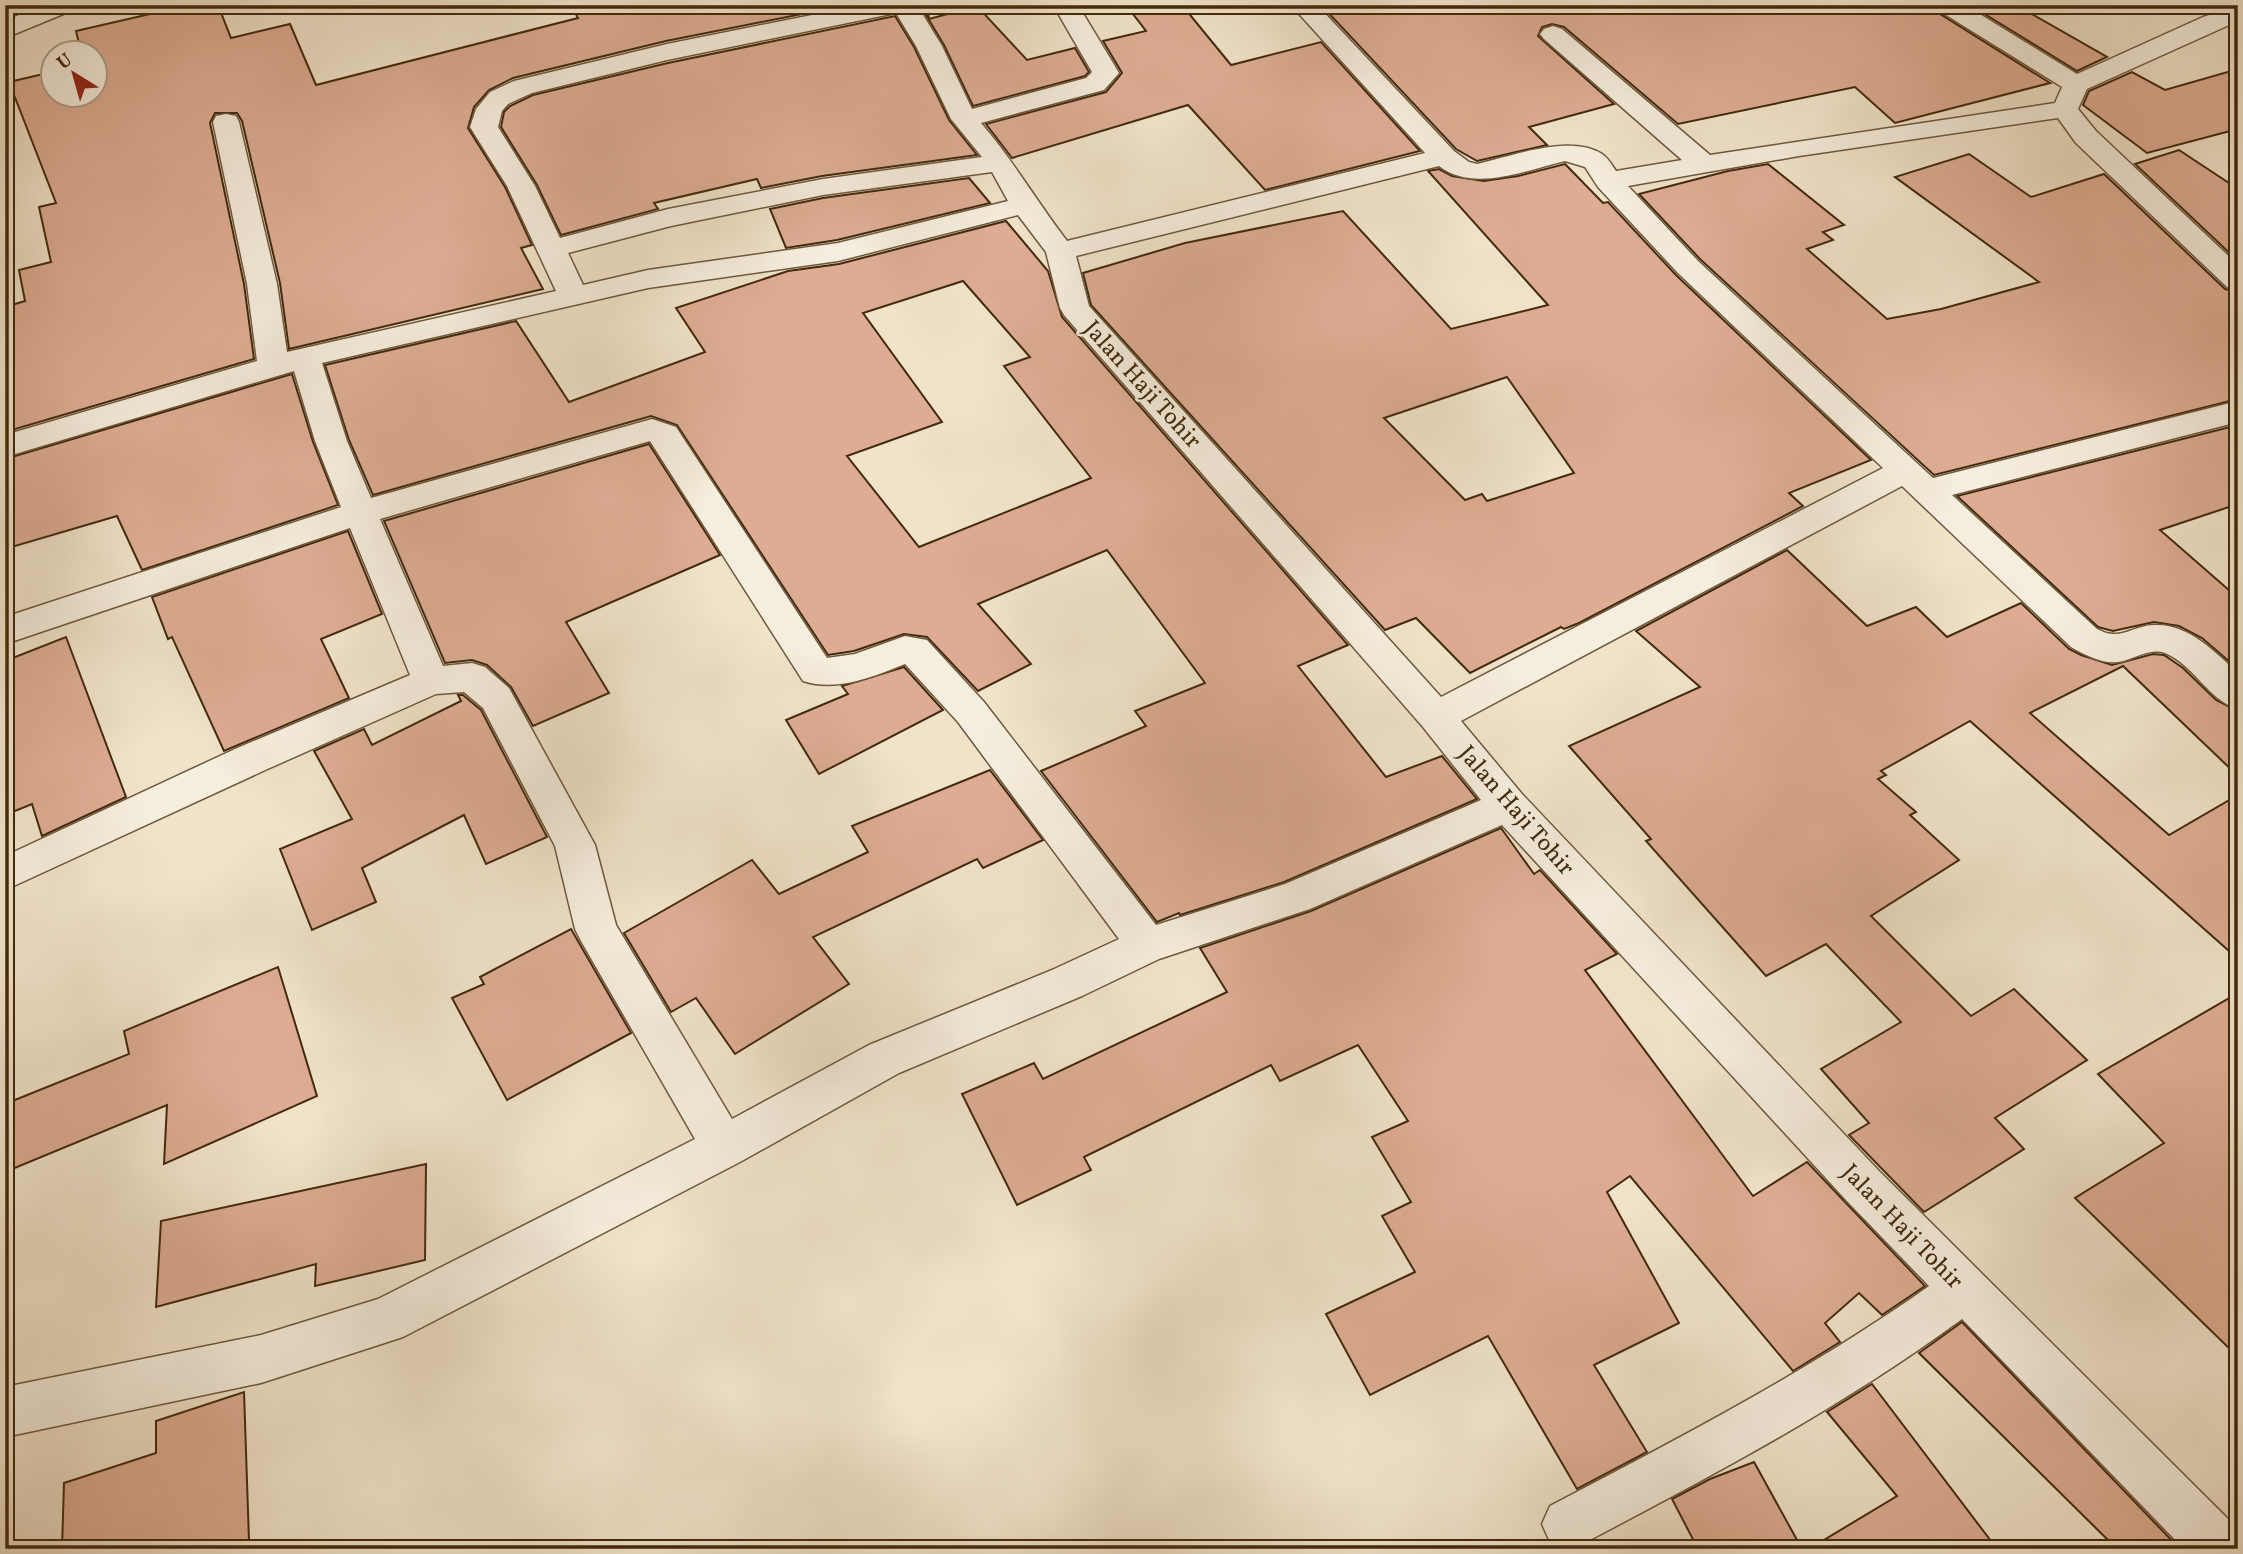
<svg xmlns="http://www.w3.org/2000/svg" width="2243" height="1554" font-family="Vollkorn,serif">
  <style>
    .building { fill: #ddac93; stroke: #422a0c; stroke-width: 2; fill-rule: evenodd }
    .lines { fill: none; stroke-linecap: round; stroke-linejoin: round }
    .street-casing { stroke: #6e583c; stroke-width: 3 }
    .street { fill: #f5eddd; fill-rule: evenodd }
    .labels { text-anchor: middle; stroke-width: 5; stroke-linejoin: round; paint-order: stroke }
    .street-label { font-size: 24px; fill: #422a0c; stroke: #f5eddd }
  </style>
  <rect width="100%" height="100%" fill="#f0e3ca"/>
  <filter id="stains"><feTurbulence type="fractalNoise" baseFrequency=".00286" numOctaves="4"/><feColorMatrix values="0 0 0 0 .2 0 0 0 0 .09 0 0 0 0 .02 0 0 0 .5 -.17"/></filter>
  <radialGradient id="worn" r=".72"><stop offset=".6" stop-color="#630" stop-opacity="0"/><stop offset="1" stop-color="#630" stop-opacity=".3"/></radialGradient>
  <!-- building -->
  <g class="building">
    <path d="M189,5H218L231,38L290,24L316,85L578,18L571,5H847L666,41L513,78L489,90L474,107L468,128L505,187L532,245L521,248L543,289L289,349L280,283L242,121L237,113H215L210,123L244,284L254,359L5,432V307L25,301L19,270L51,262L39,207L56,203L9,82L52,72V94H94V52H81L76,31Z"/>
    <path d="M920,5H927L929,19L977,6L1027,60L1075,48L1089,72L1085,76L973,106L944,45Z"/>
    <path d="M1126,5H1182L1231,65L1321,42L1420,151L1265,190L1188,105L1012,158L986,124L1106,92L1122,73L1103,41L1146,31Z"/>
    <path d="M1321,5H1933L1937,12L2050,83L1895,123L1855,87L1678,124L1564,27L1552,24L1542,27L1538,36L1614,104L1529,127L1547,145L1477,161L1456,149Z"/>
    <path d="M1970,5H2016L2107,57L2077,71Z"/>
    <path d="M895,16L914,47L949,120L977,155L822,176L761,188L757,179L654,203L658,209L561,235L537,185L501,127L504,112L510,106L533,95L668,63Z"/>
    <path d="M2238,69V129L2147,153L2083,105L2089,91L2132,72L2165,90Z"/>
    <path d="M2179,150L2238,189V261L2135,164Z"/>
    <path d="M1969,154L2031,197L2104,174L2225,289L2238,292V399L1934,475L1700,259L1639,194L1728,171L1768,164L1844,225L1823,232L1833,240L1807,249L1887,319L1941,309L2039,282L1895,177Z"/>
    <path d="M1565,164L1603,203L1608,202L1676,275L1871,460L1789,493L1803,506L1579,623L1564,629L1561,627L1470,673L1416,618L1385,630L1091,305L1083,273L1185,243L1343,211L1451,329L1548,305L1428,171L1439,169L1452,176L1484,181L1518,176ZM1507,377L1574,473L1487,501L1482,494L1465,500L1384,418Z"/>
    <path d="M969,178L990,203L837,240L786,248L770,209L823,198Z"/>
    <path d="M1006,221L1048,271L1062,317L1348,645L1298,666L1386,777L1442,756L1477,799L1284,882L1180,915L1179,913L1157,922L1041,771L1146,726L1135,711L1205,683L1107,550L978,604L1031,664L978,691L927,637L904,634L854,651L828,655L677,425L651,416L373,495L349,440L325,365L516,321L569,402L705,352L676,308L788,271L839,264ZM963,281L1030,357L1004,366L1091,478L919,547L847,456L942,422L863,313Z"/>
    <path d="M292,374L313,442L338,505L142,570L117,516L5,549V459Z"/>
    <path d="M2238,425V504L2160,530L2238,598V669L2202,638L2179,626L2154,622L2113,631L2098,627L1957,496Z"/>
    <path d="M649,444L720,555L566,622L609,693L533,726L511,687L487,665L472,660L445,663L384,521Z"/>
    <path d="M348,531L382,614L321,639L349,698L224,751L172,637L168,639L152,597Z"/>
    <path d="M1787,550L1867,626L1916,607L1947,637L2021,603L2069,649L2081,655L2112,665L2153,654L2164,655L2183,668L2216,700L2238,711V776L2123,666L2030,713L2169,835L2238,795V959L1970,721L1881,771L1886,775L1878,779L1916,812L1910,815L1959,860L1871,916L1971,1016L2014,989L2087,1060L1995,1118L2024,1149L1924,1212L1849,1135L1869,1123L1821,1069L1901,1022L1826,944L1766,976L1646,841L1651,839L1569,746L1700,687L1636,631Z"/>
    <path d="M66,637L126,797L42,836L32,804L5,815V661Z"/>
    <path d="M904,667L943,710L819,774L786,720L848,694L842,686Z"/>
    <path d="M458,695H463L481,710L547,837L486,864L464,815L362,868L376,902L312,930L280,849L352,819L314,751L364,729L372,745L461,701Z"/>
    <path d="M990,770L1043,840L983,868L977,859L813,937L849,984L735,1054L696,998L671,1012L624,933L752,860L779,894L868,852L852,826Z"/>
    <path d="M1501,828L1534,874L1540,870L1617,954L1585,970L1753,1196L1807,1162L1925,1286L1882,1315L1859,1293L1825,1323L1840,1342L1793,1371L1630,1176L1607,1192L1679,1323L1594,1365L1647,1452L1577,1489L1488,1336L1370,1395L1326,1314L1415,1272L1382,1216L1411,1202L1372,1137L1408,1121L1358,1045L1280,1081L1271,1065L1084,1157L1091,1170L1017,1205L962,1094L1034,1063L1043,1079L1227,992L1200,948L1311,911Z"/>
    <path d="M571,929L631,1033L507,1100L452,998L484,984L480,977Z"/>
    <path d="M278,967L317,1096L164,1164L167,1105L5,1172V1104L129,1054L124,1031Z"/>
    <path d="M2238,993V1357L2075,1198L2164,1143L2098,1074Z"/>
    <path d="M426,1164L425,1260L315,1286L316,1264L156,1307L161,1221Z"/>
    <path d="M1962,1322L2180,1549H2117L1919,1353Z"/>
    <path d="M1872,1384L1997,1549H1809L1897,1496L1827,1412Z"/>
    <path d="M244,1392L249,1541L226,1549H62L64,1483L156,1453V1421Z"/>
    <path d="M1754,1462L1802,1549H1698L1672,1499L1710,1479Z"/>
  </g>
  <g class="lines">
    <!-- street casing -->
    <g class="street-casing">
      <g id="street">
        <path d="M42,5H76L73,10L5,38V21Z"/>
        <path d="M862,5H917L942,46L972,109L1086,78L1092,72L1059,15L1063,10L1072,7L1081,10L1119,73L1104,90L981,123C1013,160 1037,202 1067,241L1425,153L1291,5H1317L1454,151L1469,162L1477,164C1512,156 1570,134 1602,154C1608,158 1612,165 1616,171L1682,160L1544,39L1540,34L1544,29L1553,26L1562,29L1710,155L2055,103L2062,87L1938,10L1935,5H1965L2077,74L2203,17L2238,6V21L2087,89L2078,109L2096,131L2238,265V290L2227,287L2076,143L2058,118L1799,156L1628,186L1698,261L1933,478L2238,401V422L1952,495L2097,629C2121,642 2130,626 2154,625C2188,623 2215,652 2238,673V709C2208,700 2194,665 2165,653C2149,647 2133,660 2118,662C2102,664 2085,655 2071,647L1902,486L1461,721L1522,794L1879,1171L2238,1529V1549H2184L1962,1319C1844,1406 1715,1474 1586,1542L1571,1549L1550,1542L1542,1524L1550,1506C1680,1438 1809,1371 1929,1286L1847,1201L1502,825L1310,909L1159,959L1082,996L899,1073L740,1162L403,1337L261,1383L5,1437V1387L261,1335L378,1299L695,1139L581,941L575,929L555,846L483,708L464,692L436,694L263,771L5,890V856L235,749L410,675L350,528L5,644V617L341,507L315,441L294,371L5,457V435L257,361L247,284L213,122L216,116L226,114L236,116L239,122L277,284L287,352L556,291L507,186L470,127L476,109L490,92L514,81L667,44ZM896,13L916,46L951,119L982,157L823,179L668,209L560,238L535,186L498,127L502,111L508,104L532,93L667,60ZM1565,161L1585,167L1598,187L1678,273L1883,468L1441,697L1089,306L1076,256L1439,166C1474,193 1526,170 1565,161ZM992,172L1008,201L838,243L648,270L583,285L568,253L671,226L823,195ZM1018,215L1046,252L1060,308L1064,315L1423,727L1481,800L1285,884L1156,925L984,702L927,640L905,636L855,654L827,658L676,427L652,419L371,498L347,441L322,363L648,288L838,261ZM650,441L803,681C838,692 872,677 905,664L958,722L1119,939L1052,970L869,1045L732,1119L616,925L595,845L509,688L485,667L472,663L443,666L380,519Z"/>
      </g>
    </g>
    <!-- street -->
    <use href="#street" class="street"/>
  </g>
  <g class="labels">
    <!-- street labels -->
    <g class="street-label">
      <text transform="translate(1143 384) rotate(48)" y="8">Jalan Haji Tohir</text>
      <text transform="translate(1517 810) rotate(49)" y="8">Jalan Haji Tohir</text>
      <text transform="translate(1903 1226) rotate(46)" y="8">Jalan Haji Tohir</text>
    </g>
  </g>
  <!-- margin -->
  <rect width="2243" height="1554" fill="none" stroke="#f0e3ca" stroke-width="28"/>
  <rect x="7" y="7" width="2229" height="1540" fill="none" stroke="#422a0c" stroke-width="3.5"/>
  <rect x="14" y="14" width="2215" height="1526" fill="none" stroke="#422a0c" stroke-width="2"/>
  <!-- north arrow -->
  <g transform="translate(74 74) rotate(323)"><circle r="33" fill="#f5eddd" stroke="#ad9f89" stroke-width="2"/>
  <path d="M0-5L12 26L0 18L-12 26Z" fill="#8f2418"/>
  <text y="-10" font-size="19" font-weight="bold" text-anchor="middle" fill="#422a0c">U</text>
  </g>
  <rect width="100%" height="100%" filter="url(#stains)"/>
  <rect width="100%" height="100%" fill="url(#worn)"/>
</svg>
